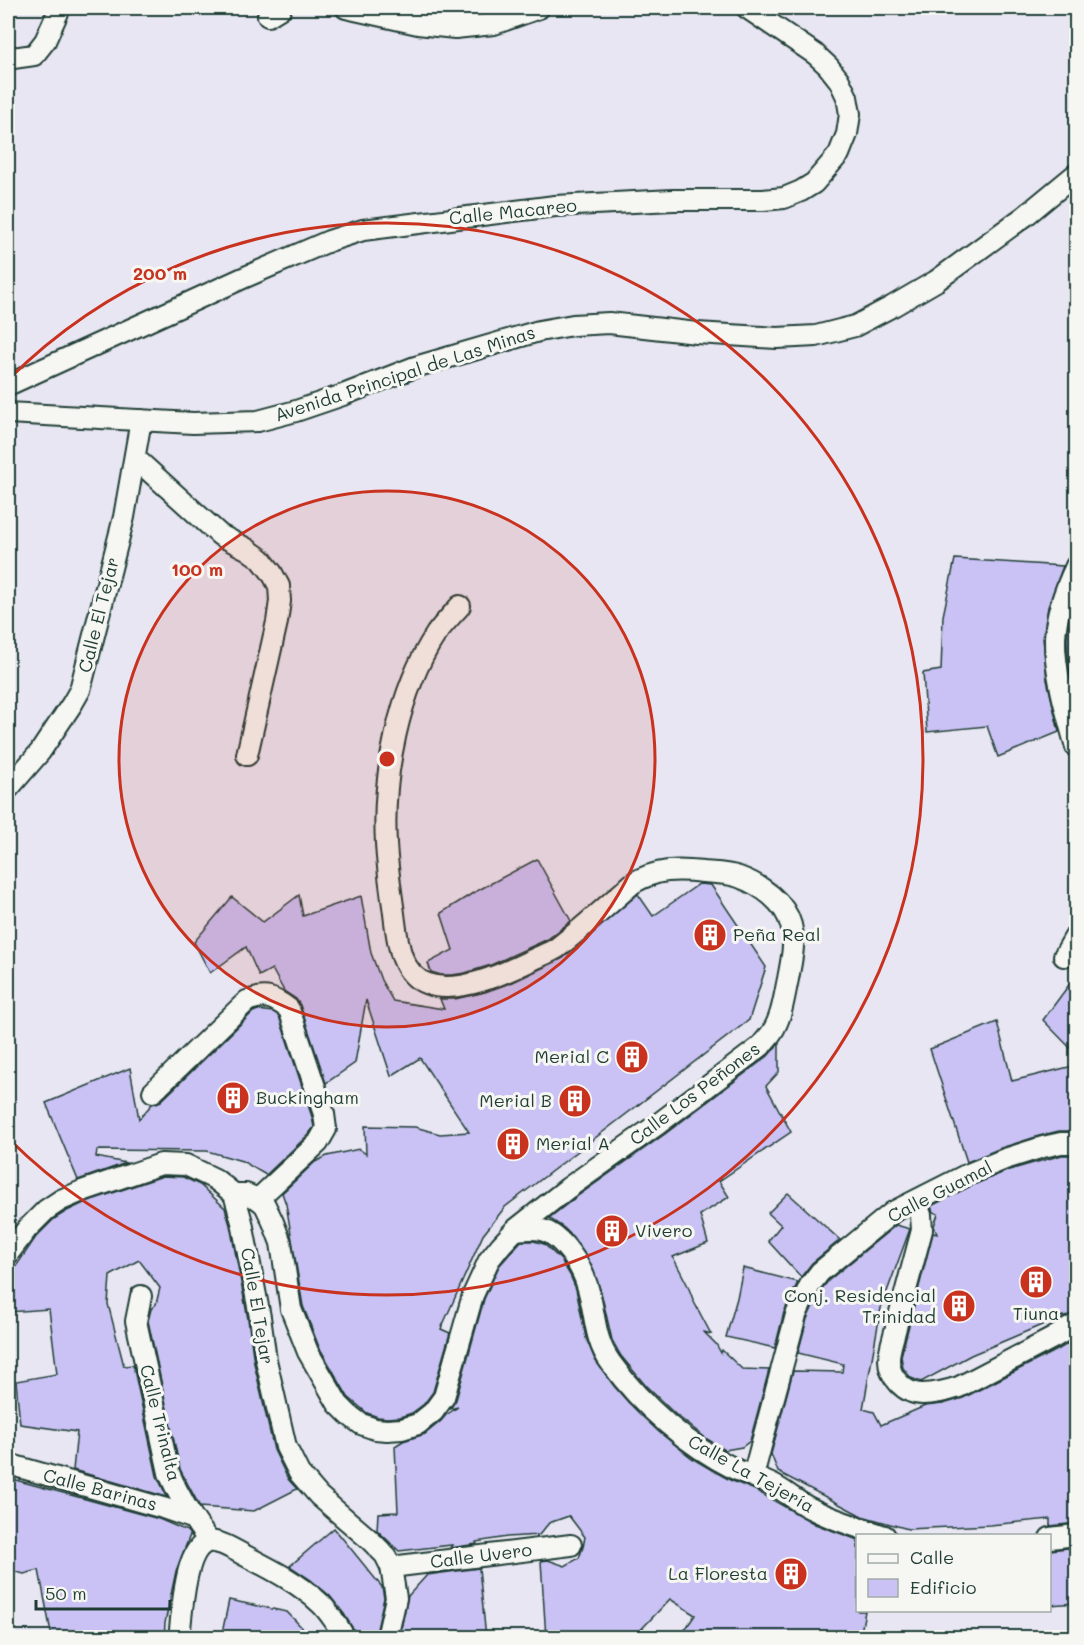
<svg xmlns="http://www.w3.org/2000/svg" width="1084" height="1645" font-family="Mali,sans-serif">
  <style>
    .building { fill: #cac2f5; stroke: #1f3d34; stroke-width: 1.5 }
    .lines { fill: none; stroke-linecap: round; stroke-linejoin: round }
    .minor-casing { stroke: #1f3d34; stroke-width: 24 }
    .minor { stroke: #f6f6f2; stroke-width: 20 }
    .ring { fill: none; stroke: #c8321e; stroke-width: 3 }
    .labels { text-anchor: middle; stroke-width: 6; stroke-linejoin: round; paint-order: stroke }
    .street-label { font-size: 18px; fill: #1f3d34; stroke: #f6f6f2 }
    .poi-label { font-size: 18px; fill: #1f3d34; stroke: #f6f6f2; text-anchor: start }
    .centre { fill: #c8321e; stroke: #f6f6f2; stroke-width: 3 }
    .ring-label { font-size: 18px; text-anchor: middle; font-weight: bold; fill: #c8321e; stroke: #f6f6f2; stroke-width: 6; stroke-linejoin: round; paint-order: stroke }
  </style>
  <rect width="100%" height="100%" fill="#e9e6f3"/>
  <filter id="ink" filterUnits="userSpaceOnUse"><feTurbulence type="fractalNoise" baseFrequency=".0167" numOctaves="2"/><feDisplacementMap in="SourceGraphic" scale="12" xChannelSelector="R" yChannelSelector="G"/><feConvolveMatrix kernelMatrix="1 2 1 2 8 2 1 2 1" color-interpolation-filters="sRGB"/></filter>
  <g filter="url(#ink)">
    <!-- building -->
    <g class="building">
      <path d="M955,559L1063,566L1048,607L1043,638L1047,680L1059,732L998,757L987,726L927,732L923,673L941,670L943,616Z"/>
      <path d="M1077,596V703L1068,663L1067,638L1069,622Z"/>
      <path d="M537,859L571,921L548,939L491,965L465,973L452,975H441L431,972L428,963L453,950L441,913L473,893Z"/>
      <path d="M699,884L711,885L766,967L749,1020L505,1207L483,1235L441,1329L450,1333L433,1392L424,1404L412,1413L400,1417L387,1418L378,1417L367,1413L348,1397L319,1347L303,1306L286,1204L282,1193L315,1162L327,1156L359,1149L366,1154L365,1126L415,1127L440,1134L469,1132L420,1058L391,1076L366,1000L355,1063L326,1083L300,1005L296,999L284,991L272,969L259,976L246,947L210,973L194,942L232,897L263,922L299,895L303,916L361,896L371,953L381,980L393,1001L444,1009L440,999H455L485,992L513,982L563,958L638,894L653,916Z"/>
      <path d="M1077,974V1055L1043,1020Z"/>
      <path d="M258,1010L273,1012L279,1016L312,1117L314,1127L308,1135L266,1175L242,1161L207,1151L97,1150L96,1157L126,1163L78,1180L46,1103L130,1068L139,1119L152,1104L156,1103L161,1101L253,1012Z"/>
      <path d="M997,1022L1012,1081L1077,1065V1131H1059L1039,1136L1001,1148L967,1162L930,1049Z"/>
      <path d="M779,1043V1072L766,1086L791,1132L719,1181L729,1197L700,1215L708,1243L673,1257L688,1286L694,1302L711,1334L704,1332L716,1344L721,1353L722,1350L742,1369L769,1370L750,1441L742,1447L725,1450L707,1439L675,1414L646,1386L621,1356L612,1340L601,1292L591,1264L573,1237L564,1228L549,1218L575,1198L665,1134L768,1056Z"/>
      <path d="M1062,1155H1077V1312L1063,1318V1316L971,1355L921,1382L911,1378L903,1368L901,1356L933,1233L937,1234L934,1226L938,1214L933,1212L931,1206L971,1186L1009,1170Z"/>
      <path d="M163,1176L183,1177L200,1185L225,1208L230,1225L248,1319L254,1363L274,1450L288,1479L297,1489L254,1511L200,1507L184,1477L180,1469L148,1321L151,1309L156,1304L160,1288L139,1260L110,1276L108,1304L124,1366L133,1365L157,1476L167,1497L73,1470L77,1432L20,1424L16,1381L57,1374L49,1309L8,1312V1278L36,1237L54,1219L67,1211L86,1202Z"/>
      <path d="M788,1193L840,1240L812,1263L801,1277L768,1241L781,1225L768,1213Z"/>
      <path d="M896,1225L910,1229L881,1308L863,1409L874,1412L881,1425L925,1406L943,1404L963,1398L1059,1349L1077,1338V1523L1050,1526V1519L990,1525L908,1529L862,1516L778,1472L771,1454L793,1371L842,1372L843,1364L798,1353L807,1319L820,1291L829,1280Z"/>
      <path d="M521,1241H534L544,1244L561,1260L570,1275L576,1289L586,1338L595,1360L614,1386L628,1402L659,1432L693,1459L712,1470L730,1480L755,1490L815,1524L858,1540V1611H865L860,1638H697L684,1631L695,1615L670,1599L633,1638H546L541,1561L548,1560L565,1566L579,1558L583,1547L585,1537L569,1516L549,1523L539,1535L507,1537L476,1542L477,1544L450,1548L452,1545L399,1551L377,1530L378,1513L398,1512L395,1446L403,1441L425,1434L441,1421L446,1415L458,1407L450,1409L456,1400L484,1299L499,1266Z"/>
      <path d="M743,1268L798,1282L784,1312L775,1348L726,1337L737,1298Z"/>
      <path d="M8,1478L159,1519L187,1531L190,1535L176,1571L165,1623L164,1638H52L39,1570L24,1574L8,1570Z"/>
      <path d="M334,1528L382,1587L384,1598L375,1638H357L355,1632L344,1614L330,1596L311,1580L290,1566Z"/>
      <path d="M1077,1547V1603L1050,1605V1550Z"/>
      <path d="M479,1568L486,1638H399L408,1596L427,1575Z"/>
      <path d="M229,1600L287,1612L312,1638H221Z"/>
    </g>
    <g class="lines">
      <!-- minor casing -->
      <g class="minor-casing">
        <g id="minor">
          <path d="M346,8L418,24L455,28L494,24L539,8"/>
          <path d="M268,16L281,8"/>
          <path d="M8,54L13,58L34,55L45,41L60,8"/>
          <path d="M8,385L243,278L329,241L363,230L555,206L673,200H763L784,198L801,191L814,183L839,154L847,134L850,114L847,97L839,80L828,66L815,54L747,8"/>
          <path d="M8,413L193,423L258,421L296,411L343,395L415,367L539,331L573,325L609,323L697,333L777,338L816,336L855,326L893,306L936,281L1025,216L1076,174"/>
          <path d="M135,458L220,535L247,549L261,559L272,573L279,586L280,601L277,622L247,755"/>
          <path d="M1076,566C1066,587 1056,614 1055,638C1054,671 1067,715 1076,747"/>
          <path d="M8,789L40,752L72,704L80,690L124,517L141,420"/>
          <path d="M1064,956L1076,935"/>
          <path d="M153,1092L247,1001C266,994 273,997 289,1009L324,1114L326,1129L318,1143L258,1199"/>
          <path d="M234,1194H246L258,1199L265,1205L273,1222L281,1243L291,1309L308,1352L338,1404L349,1415L361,1424L375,1429L387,1430L402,1429L418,1424L433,1412L444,1397L473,1295L489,1260L501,1245L515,1230L568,1188L658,1124L761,1046C764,1041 769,1037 772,1032C782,1017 784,997 788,979C791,962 796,943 791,925C785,902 761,885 739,877C728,873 716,873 703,872C676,869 657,869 633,883C608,905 583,928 557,948C549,953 540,956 532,960C505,973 458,995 428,984C397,974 397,933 393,906C390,885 387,864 386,843C382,776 399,690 436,634C443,624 452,615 460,606"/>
          <path d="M916,1201L921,1215L922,1230L891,1346C890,1350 889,1355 889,1360C889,1377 905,1394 922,1394C935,1394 947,1391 959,1387L1053,1338L1076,1324"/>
          <path d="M515,1230C524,1229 533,1228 542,1230C562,1235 582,1267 587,1285C596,1312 593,1339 611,1363C642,1406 688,1446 735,1469C748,1475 761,1479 773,1485C787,1492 798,1503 812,1509C835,1521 861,1528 885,1536"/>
          <path d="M8,1254L27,1229L46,1210L61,1200L82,1191L161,1164L186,1165L215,1179L234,1194L242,1222L260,1317L266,1360L286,1447L299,1473L319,1496L370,1540L385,1555L391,1567L396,1598L387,1638"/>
          <path d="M141,1296L136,1321L169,1473C180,1499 193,1520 209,1541"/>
          <path d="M8,1464L163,1508L192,1518"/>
          <path d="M753,1476L796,1315L810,1285L820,1272L893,1212L966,1175L1005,1159L1043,1147L1061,1143H1076"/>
          <path d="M1050,1538L1076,1535"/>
          <path d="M391,1567L571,1545"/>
          <path d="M179,1638C182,1615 184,1559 202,1545C207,1541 213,1541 219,1543C227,1545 236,1551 244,1555C271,1569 299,1583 321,1604C331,1614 338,1626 345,1638"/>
        </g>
      </g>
      <!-- minor -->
      <use href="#minor" class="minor"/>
    </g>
  </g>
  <!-- distance rings -->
  <circle cx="387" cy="759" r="268" fill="#c8321e" fill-opacity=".12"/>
  <g class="ring">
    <circle cx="387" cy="759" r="268"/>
    <path d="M8 380A536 536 0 1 1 8 1138"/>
  </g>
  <!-- icons -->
  <defs>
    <g id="building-disc" transform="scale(1.725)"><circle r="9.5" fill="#c8321e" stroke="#f6f6f2"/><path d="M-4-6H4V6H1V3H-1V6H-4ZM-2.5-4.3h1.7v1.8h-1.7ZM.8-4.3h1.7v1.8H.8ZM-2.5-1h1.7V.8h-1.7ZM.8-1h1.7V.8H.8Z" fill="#fff"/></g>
  </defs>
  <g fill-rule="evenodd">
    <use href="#building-disc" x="710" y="935"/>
    <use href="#building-disc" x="632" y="1057"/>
    <use href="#building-disc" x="233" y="1098"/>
    <use href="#building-disc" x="575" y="1101"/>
    <use href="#building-disc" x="513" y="1144"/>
    <use href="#building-disc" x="612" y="1231"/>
    <use href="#building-disc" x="1036" y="1282"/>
    <use href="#building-disc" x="959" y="1306"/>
    <use href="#building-disc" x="791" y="1574"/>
  </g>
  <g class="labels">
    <!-- street labels -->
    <g class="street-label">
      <text transform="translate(513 212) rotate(-6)" y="6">Calle Macareo</text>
      <text transform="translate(405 374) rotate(-18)" y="6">Avenida Principal de Las Minas</text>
      <text transform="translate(99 615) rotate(-76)" y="6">Calle El Tejar</text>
      <text transform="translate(695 1094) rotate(-37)" y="6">Calle Los Peñones</text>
      <text transform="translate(940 1192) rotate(-27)" y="6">Calle Guamal</text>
      <text transform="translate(257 1306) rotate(80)" y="6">Calle El Tejar</text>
      <text transform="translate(160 1423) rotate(76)" y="6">Calle Trinalta</text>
      <text transform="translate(751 1474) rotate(29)" y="6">Calle La Tejería</text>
      <text transform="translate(100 1490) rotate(15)" y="6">Calle Barinas</text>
      <text transform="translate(481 1556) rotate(-7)" y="6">Calle Uvero</text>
    </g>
    <!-- poi labels -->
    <g class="poi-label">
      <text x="733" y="941">Peña Real</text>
      <text x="609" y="1063" text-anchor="end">Merial C</text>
      <text x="256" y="1104">Buckingham</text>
      <text x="552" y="1107" text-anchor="end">Merial B</text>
      <text x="536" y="1150">Merial A</text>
      <text x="635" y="1237">Vivero</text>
      <text x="936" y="1302" text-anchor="end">Conj. Residencial<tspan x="936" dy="21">Trinidad</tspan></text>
      <text x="1036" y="1320" text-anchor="middle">Tiuna</text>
      <text x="768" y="1580" text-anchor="end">La Floresta</text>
    </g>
  </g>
  <circle cx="387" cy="759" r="9" class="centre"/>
  <g class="ring-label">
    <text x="160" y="280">200 m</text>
    <text x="197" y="576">100 m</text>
  </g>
  <!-- margin -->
  <rect width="1084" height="1645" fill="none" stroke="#f6f6f2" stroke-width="30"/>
  <rect x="15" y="15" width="1054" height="1615" fill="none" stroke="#1f3d34" stroke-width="2" filter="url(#ink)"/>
  <!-- legend -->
  <rect x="856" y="1534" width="195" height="78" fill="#f6f6f2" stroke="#a0aca6" stroke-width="1.5"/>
  <rect x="868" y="1554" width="30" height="9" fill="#f6f6f2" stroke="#a0aca6" stroke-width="1.5"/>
  <text x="910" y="1564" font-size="18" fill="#1f3d34">Calle</text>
  <rect x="868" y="1579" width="30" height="18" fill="#cac2f5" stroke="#a0aca6" stroke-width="1.5"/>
  <text x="910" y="1594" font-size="18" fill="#1f3d34">Edificio</text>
  <!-- scale -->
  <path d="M36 1600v9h134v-9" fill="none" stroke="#1f3d34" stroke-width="3"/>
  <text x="45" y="1600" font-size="18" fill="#1f3d34" stroke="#f6f6f2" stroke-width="4.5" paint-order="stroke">50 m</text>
</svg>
